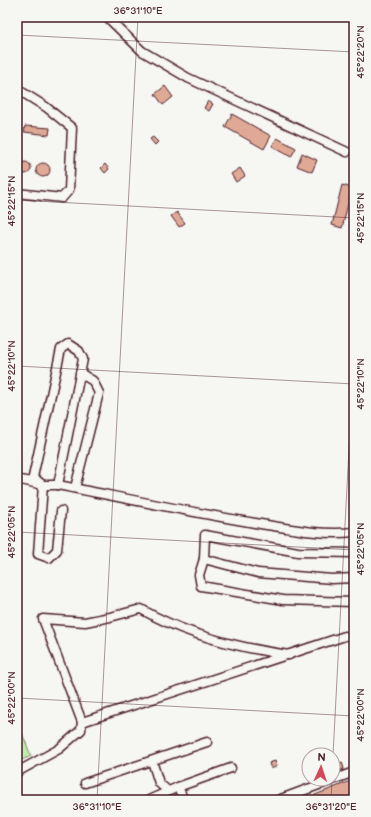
<svg xmlns="http://www.w3.org/2000/svg" width="371" height="817" font-family="'Balsamiq Sans',sans-serif">
  <style>
    .green { fill: #bfedab; stroke: #84866b }
    .building { fill: #dfa995; stroke: #4a1f2b }
    .lines { fill: none; stroke-linecap: round; stroke-linejoin: round }
    .minor-casing { stroke: #4a1f2b; stroke-width: 11 }
    .minor { stroke: #f6f6f2; stroke-width: 8 }
    .ticks { fill: none; stroke: #4a1f2b; stroke-width: 1; stroke-opacity: 0.45 }
    .neatline { fill: none; stroke: #4a1f2b; stroke-width: 1.5 }
    .ticks-label { font-size: 10px; text-anchor: middle; fill: #4a1f2b }
  </style>
  <rect width="100%" height="100%" fill="#f6f6f2"/>
  <filter id="ink" filterUnits="userSpaceOnUse"><feTurbulence type="fractalNoise" baseFrequency=".025" numOctaves="2"/><feDisplacementMap in="SourceGraphic" scale="8" xChannelSelector="R" yChannelSelector="G"/><feConvolveMatrix kernelMatrix="1 2 1 2 8 2 1 2 1" color-interpolation-filters="sRGB"/></filter>
  <g filter="url(#ink)">
    <!-- green -->
    <path class="green" d="M17,720L31,756L17,762Z"/>
    <!-- building -->
    <g class="building">
      <path d="M165,86L173,97L163,105L155,94Z"/>
      <path d="M208,101L213,104L209,111L204,108Z"/>
      <path d="M232,114L271,136L264,149L225,127Z"/>
      <path d="M25,126L50,128L49,135L24,132Z"/>
      <path d="M153,137L158,142L155,145L150,139Z"/>
      <path d="M277,138L296,148L291,157L272,146Z"/>
      <path d="M302,153L317,160L312,172L297,166Z"/>
      <circle cx="25" cy="168" r="6"/>
      <circle cx="43" cy="170" r="7"/>
      <path d="M105,164L109,169L105,173L101,168Z"/>
      <path d="M240,168L245,176L236,182L231,174Z"/>
      <path d="M342,185L352,188L342,228L332,225Z"/>
      <path d="M177,212L185,223L179,227L171,216Z"/>
      <path d="M275,761L277,766L271,769L269,763Z"/>
      <path d="M342,762L344,769L340,770L338,764Z"/>
      <path d="M353,780L354,795L341,800H311L310,797Z"/>
    </g>
    <g class="lines">
      <!-- minor casing -->
      <g class="minor-casing">
        <g id="minor">
          <path d="M107,17L142,51L188,78L347,152"/>
          <path d="M17,89L46,107L72,128L69,190L62,198L17,193"/>
          <path d="M17,479L43,485H58C124,498 189,512 255,523C287,528 322,536 354,532"/>
          <path d="M58,485L83,359L79,351L68,344L61,349L33,477L43,485L38,554L49,558L57,550L61,511"/>
          <path d="M75,488L99,393L93,381L80,373"/>
          <path d="M204,559L205,535L298,552L354,553"/>
          <path d="M354,578L332,579L258,573L204,559L199,575L201,586L283,600L354,602"/>
          <path d="M82,722L43,619L85,622L110,617L141,609C184,634 240,648 289,655"/>
          <path d="M152,761L159,783L168,791"/>
          <path d="M17,772L59,749L81,730L82,722L345,636"/>
          <path d="M85,783L207,742"/>
          <path d="M178,787L184,800"/>
          <path d="M149,800L178,787L231,768"/>
          <path d="M278,800L354,772"/>
        </g>
      </g>
      <!-- minor -->
      <use href="#minor" class="minor"/>
    </g>
  </g>
  <!-- ticks -->
  <path class="ticks" d="M17,35L354,52M17,200L354,218M17,366L354,384M17,532L354,550M17,698L354,716M333,755L354,353M97,800L138,17M331,800L332,779"/>
  <!-- margin -->
  <rect width="371" height="817" fill="none" stroke="#f6f6f2" stroke-width="44"/>
  <!-- north arrow -->
  <g transform="translate(321 767) rotate(3)"><circle r="19" fill="#f6f6f2" stroke="#b1a0a2"/>
  <path d="M0-3L7 15L0 10L-7 15Z" fill="#d1495b"/>
  <text y="-6" font-size="11" font-weight="bold" text-anchor="middle" fill="#4a1f2b">N</text>
  </g>
  <rect x="22" y="22" width="327" height="773" class="neatline"/>
  <g class="ticks-label">
    <text x="138" y="14">36°31'10"E</text>
    <text transform="translate(360 52) rotate(-90)" y="4">45°22'20"N</text>
    <text transform="translate(11 201) rotate(-90)" y="4">45°22'15"N</text>
    <text transform="translate(360 218) rotate(-90)" y="4">45°22'15"N</text>
    <text transform="translate(11 366) rotate(-90)" y="4">45°22'10"N</text>
    <text transform="translate(360 384) rotate(-90)" y="4">45°22'10"N</text>
    <text transform="translate(11 532) rotate(-90)" y="4">45°22'05"N</text>
    <text transform="translate(360 549) rotate(-90)" y="4">45°22'05"N</text>
    <text transform="translate(11 698) rotate(-90)" y="4">45°22'00"N</text>
    <text transform="translate(360 715) rotate(-90)" y="4">45°22'00"N</text>
    <text x="97" y="810">36°31'10"E</text>
    <text x="331" y="810">36°31'20"E</text>
  </g>
</svg>
